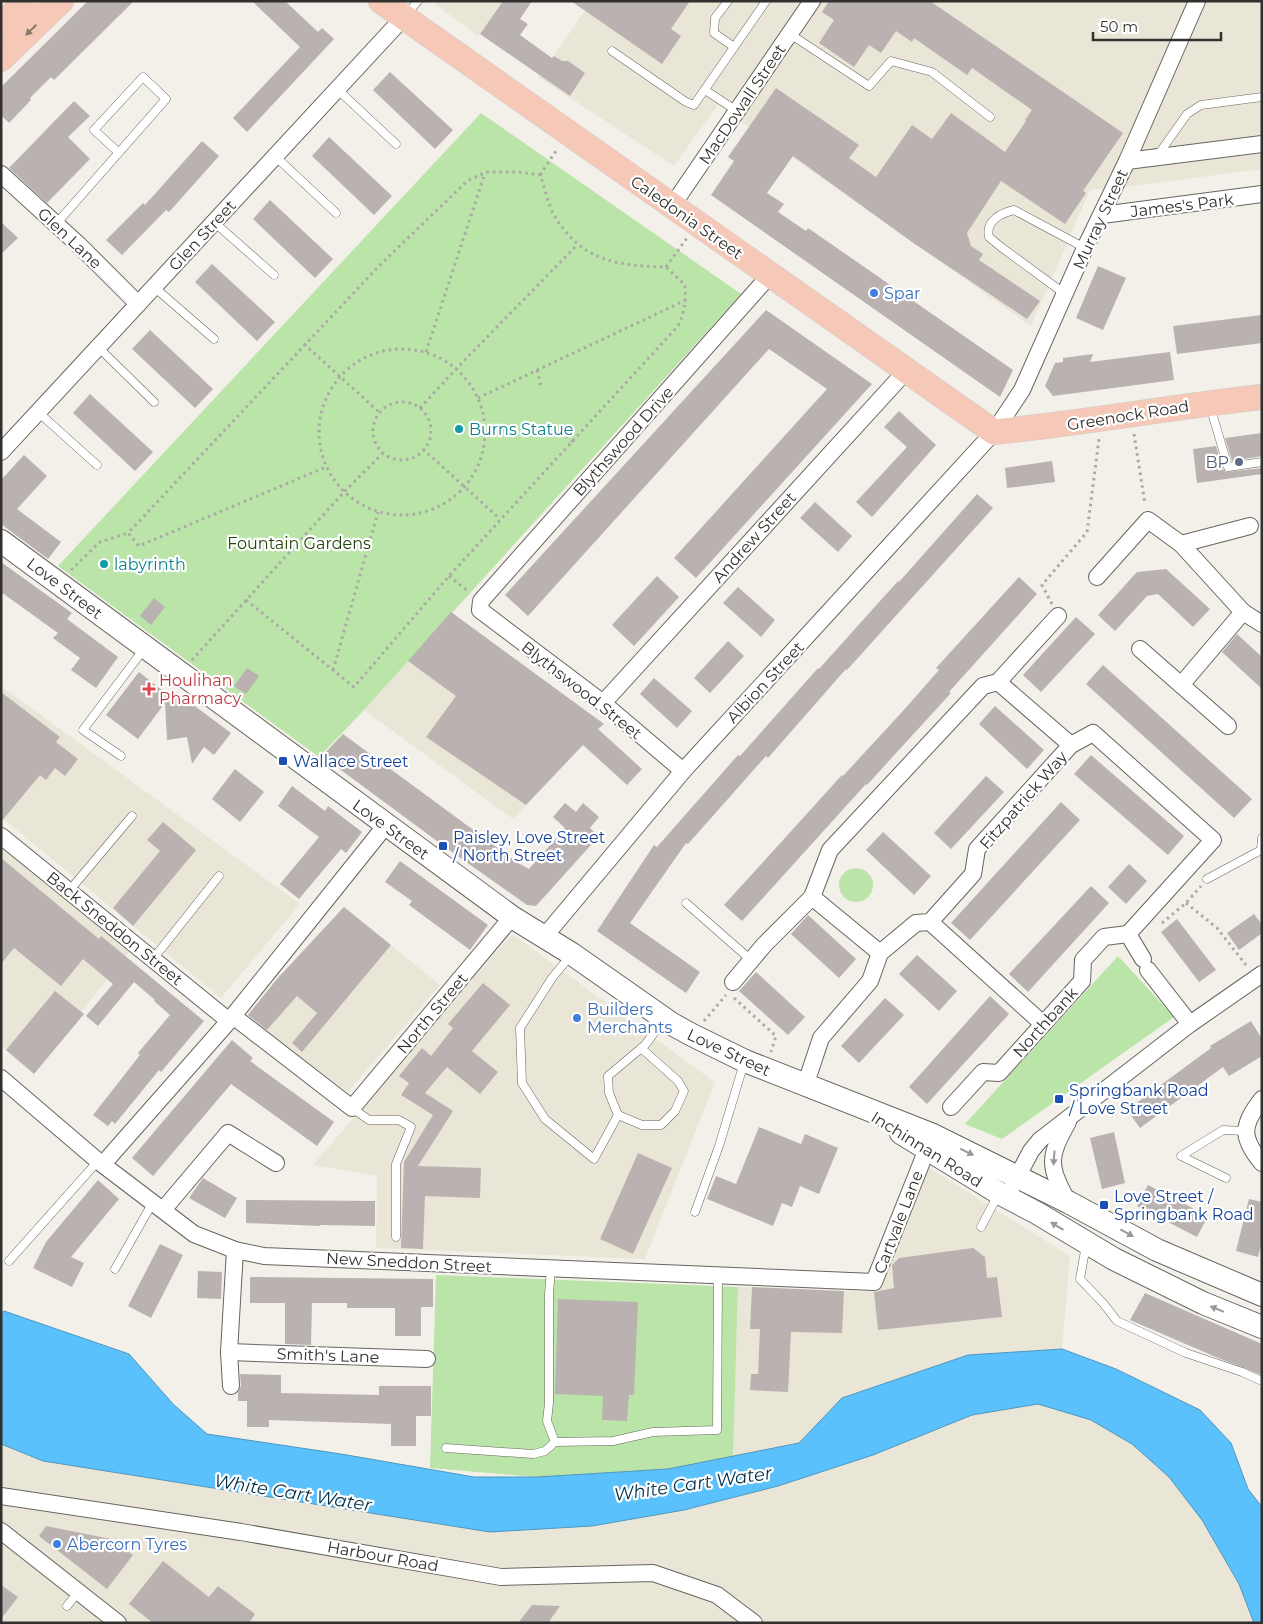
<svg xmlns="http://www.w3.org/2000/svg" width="1263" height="1624" font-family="Montserrat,sans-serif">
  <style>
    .built { fill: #eae6d7 }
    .green { fill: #bae4a8 }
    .water { fill: #5ac1fc; stroke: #4e96be }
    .building { fill: #bab2b0 }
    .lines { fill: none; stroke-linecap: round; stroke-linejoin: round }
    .lane-casing { stroke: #67655f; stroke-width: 9 }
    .street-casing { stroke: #67655f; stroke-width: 18 }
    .secondary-casing { stroke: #67655f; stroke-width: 24 }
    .primary-casing { stroke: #cecdcd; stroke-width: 26 }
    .path { stroke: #aba9a4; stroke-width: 3; stroke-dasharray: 2.5 4; stroke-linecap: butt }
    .lane { stroke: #fff; stroke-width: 8 }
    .street { stroke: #fff; stroke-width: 16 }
    .secondary { stroke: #fff; stroke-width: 22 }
    .primary { stroke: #f6c8b8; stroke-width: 25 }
    .oneway { fill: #8a746c }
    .oneway2 { fill: #989896 }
    .shop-dot { fill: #3f7fe0; stroke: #fff; stroke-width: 2 }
    .culture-dot { fill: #0f9aa8; stroke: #fff; stroke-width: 2 }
    .service-dot { fill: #5c6f8a; stroke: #fff; stroke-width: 2 }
    .health-dot { fill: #e0444e; stroke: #fff; stroke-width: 2 }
    .transit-dot { fill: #1a4fb4; stroke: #fff; stroke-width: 2 }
    .labels { text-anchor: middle; stroke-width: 4.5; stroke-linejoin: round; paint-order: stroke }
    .street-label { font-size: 16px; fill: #31302e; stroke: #fff }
    .shop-label { font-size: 16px; fill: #366cbe; stroke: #fff; text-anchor: start }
    .culture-label { font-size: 16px; fill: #0d838f; stroke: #fff; text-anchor: start }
    .service-label { font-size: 16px; fill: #4e5e75; stroke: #fff; text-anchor: end }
    .park-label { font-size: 16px; fill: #22460b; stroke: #fff }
    .health-label { font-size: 16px; fill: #be3a42; stroke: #fff; text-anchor: start }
    .transit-label { font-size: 16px; fill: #164399; stroke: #fff; text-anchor: start }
    .water-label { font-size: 18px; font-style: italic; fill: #013047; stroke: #fff }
  </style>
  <rect width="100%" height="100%" fill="#f2f0e9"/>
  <!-- built -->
  <g class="built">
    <path d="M437,1H503L478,36L435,4Z"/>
    <path d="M571,1H1262V169L1132,186L1090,190L1031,326L718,105L674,166L538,77L585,11Z"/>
    <path d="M452,613L602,723L513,819L364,710Z"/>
    <path d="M1,686L300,904L221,998L1,817Z"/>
    <path d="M1,847L130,951L33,1071L1,1045Z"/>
    <path d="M344,907L440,985L348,1092L246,1017L277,979Z"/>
    <path d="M512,934L715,1082L645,1259L376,1248L377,1176L313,1165Z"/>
    <path d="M928,1167L1070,1256L1062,1349L967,1355L842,1398L799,1443L733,1456L738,1287L872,1292Z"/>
    <path d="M1038,1404L1091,1420L1132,1444L1169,1477L1202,1520L1239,1584L1254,1623H1V1444L43,1461L490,1532L592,1526L684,1510L778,1486L873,1455L972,1415Z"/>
  </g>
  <!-- green -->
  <g class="green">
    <path d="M481,113L741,294L364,710L319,757L58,566Z"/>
    <circle cx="856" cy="885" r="17"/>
    <path d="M1118,956L1174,1017L1002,1139L965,1124Z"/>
    <path d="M436,1275L738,1287L733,1456L668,1469L537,1477L430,1468Z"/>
  </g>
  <!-- water -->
  <path class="water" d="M4,1311L129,1354L173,1404L207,1434L341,1454L474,1477H537L668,1469L799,1443L842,1398L968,1355L1062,1349L1116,1369L1200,1410L1231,1443L1248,1489L1262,1507V1623H1254L1239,1584L1202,1520L1169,1477L1132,1444L1091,1420L1038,1404L972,1415L873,1455L778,1486L684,1510L592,1526L490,1532L43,1461L1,1444V1313Z"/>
  <!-- building -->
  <g class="building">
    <path d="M88,1H134L54,80L51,77L30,98L31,100L9,123L1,115V87Z"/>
    <path d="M252,1H285L318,32L322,28L334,39L247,132L233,118L300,47Z"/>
    <path d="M503,1H532L520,19L528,24L520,35L552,58L554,56L562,61H568L585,73L570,96L480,34Z"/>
    <path d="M571,1H690L671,29L681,36L662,64Z"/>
    <path d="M829,1H930L1123,133L1083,191L1086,193L1065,224L1001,181L967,233L971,246L983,254L979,260L1040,301L1027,319L912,242L793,156L767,193L784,204L778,212L806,231L808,228L1013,370L1000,397L711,195L734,161L728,157L776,88L859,145L849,158L876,177L912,125L932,139L951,113L1005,152L1026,121L1025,120L1032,110L972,68L967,75L914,38L912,42L896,31L881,53L869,45L854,67L819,43L834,20L822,12Z"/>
    <path d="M390,72L453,130L435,149L373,90Z"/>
    <path d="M74,101L90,116L68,137L90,159L47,203L9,168Z"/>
    <path d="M329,137L392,196L374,215L312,156Z"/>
    <path d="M202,141L219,156L169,212L166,210L122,255L106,240L143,203L145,205Z"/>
    <path d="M270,200L333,259L315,278L253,219Z"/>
    <path d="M1,222L18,238L1,254Z"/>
    <path d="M212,264L275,322L257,341L195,282Z"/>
    <path d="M1098,266L1126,278L1103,330L1076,318Z"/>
    <path d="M766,310L872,384L696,578L674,558L827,389L769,349L528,616L505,595Z"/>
    <path d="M1262,315V343L1177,354L1173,326Z"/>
    <path d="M150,330L213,389L195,408L132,349Z"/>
    <path d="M1170,352L1174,380L1053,396L1045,386L1055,363L1063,362V358L1093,354L1090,362Z"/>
    <path d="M90,394L153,452L135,471L73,413Z"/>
    <path d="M899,411L936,445L872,517L856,502L907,447L884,427Z"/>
    <path d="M1262,433V456L1232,461L1225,438Z"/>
    <path d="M1216,446L1223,469L1226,472L1262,468V474L1197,483L1193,449Z"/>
    <path d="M24,455L47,476L17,509L61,542L48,559L1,524V480Z"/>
    <path d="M1052,461L1055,482L1007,488L1005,468Z"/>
    <path d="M977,494L993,508L847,670L846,669L768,758L766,756L688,844L686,843L630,923L700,972L686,993L597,931L654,845L657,847L738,755L740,756L818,668L819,669L898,581L899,582Z"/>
    <path d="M815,502L852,536L838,552L800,518Z"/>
    <path d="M1,562L72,613L67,619L118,657L96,688L71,670L80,658L53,638L58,633L1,592Z"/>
    <path d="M1166,569L1210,609L1193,627L1158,594L1147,596L1115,631L1098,615L1137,572Z"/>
    <path d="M657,576L679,597L634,646L612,625Z"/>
    <path d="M1019,577L1037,594L949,692L951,693L867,785L866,784L742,921L724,905L842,775L843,776L902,712L939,670L936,668Z"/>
    <path d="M738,587L775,620L761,637L723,603Z"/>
    <path d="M154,598L165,607L151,625L140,616Z"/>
    <path d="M451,612L604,724L598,729L642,769L627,785L583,745L526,805L426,737L456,696L408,661Z"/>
    <path d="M1076,617L1095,634L1041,692L1023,675Z"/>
    <path d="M1237,634L1262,657V689L1222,652Z"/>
    <path d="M728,641L744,656L710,693L694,678Z"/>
    <path d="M1103,665L1252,799L1234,818L1086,684Z"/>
    <path d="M247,668L259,676L246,694L234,686Z"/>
    <path d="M139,672L172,698L176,692L231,733L214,755L204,747L192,764L187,737L167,740L165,703L138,739L106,715Z"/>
    <path d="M654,678L692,711L677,728L640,694Z"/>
    <path d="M1,692L60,737L56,742L78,759L65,776L55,768L46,780L40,775L1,822Z"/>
    <path d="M995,706L1044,750L1027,769L979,724Z"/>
    <path d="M343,734L518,863L529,869L565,828L553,817L565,803L576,812L583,803L599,817L590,828L599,836L536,906L527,905L445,847L322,756Z"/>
    <path d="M1091,755L1184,836L1168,855L1074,774Z"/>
    <path d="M235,769L264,792L240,822L212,799Z"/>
    <path d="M986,776L1004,792L951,849L934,833Z"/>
    <path d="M292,786L325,811L328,806L362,832L346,853L341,849L299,899L280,884L319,837L278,806Z"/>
    <path d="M1061,802L1080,820L970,940L951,923Z"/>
    <path d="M163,822L196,850L133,926L113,908L160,851L147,840Z"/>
    <path d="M883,832L931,876L914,895L866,850Z"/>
    <path d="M1,858L99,939L101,936L204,1021L161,1072L159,1070L115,1124L112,1121L108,1126L93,1115L140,1055L138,1053L170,1015L154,1001L155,1000L134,982L98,1026L86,1016L113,984L83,959L61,986L14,948L1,964Z"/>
    <path d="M400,861L488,925L470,950L409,905L412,901L385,882Z"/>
    <path d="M1129,864L1147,881L1126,904L1108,887Z"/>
    <path d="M1091,886L1109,903L1028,992L1009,974Z"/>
    <path d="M344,907L391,945L302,1052L292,1043L317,1013L297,996L267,1030L248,1015L277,979Z"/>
    <path d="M1254,914L1262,925V933L1239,950L1227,933Z"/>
    <path d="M808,915L856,959L839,978L791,934Z"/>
    <path d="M1177,919L1216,970L1199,982L1161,932Z"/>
    <path d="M917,955L957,991L939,1011L899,974Z"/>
    <path d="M756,972L805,1017L788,1035L739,991Z"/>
    <path d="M483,983L510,1005L472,1051L498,1072L480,1094L447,1067L425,1093L453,1111L418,1166L481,1168L480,1198L425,1196L423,1249L401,1248L404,1162L433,1115L401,1095L409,1083L399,1076L422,1048L431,1056L453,1028L448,1024Z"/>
    <path d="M55,991L84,1014L34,1074L6,1050Z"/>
    <path d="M990,996L1009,1014L927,1104L909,1087Z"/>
    <path d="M885,998L904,1015L859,1063L841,1046Z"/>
    <path d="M1251,1021L1262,1039V1056L1229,1076L1223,1067L1140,1128L1127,1110L1211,1048L1210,1046Z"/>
    <path d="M232,1040L253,1058L250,1061L334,1122L317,1146L231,1084L153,1176L132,1158Z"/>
    <path d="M759,1127L801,1144L805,1134L838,1148L819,1194L800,1186L792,1207L782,1203L773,1226L707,1199L716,1176L736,1184Z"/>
    <path d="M1114,1132L1125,1183L1102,1189L1090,1138Z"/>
    <path d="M638,1153L672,1168L633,1254L600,1239Z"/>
    <path d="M203,1178L237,1198L225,1218L189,1198Z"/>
    <path d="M98,1180L119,1199L71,1257L84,1263L72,1287L33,1268L46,1242Z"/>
    <path d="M1148,1185L1208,1216L1197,1237L1137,1206Z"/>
    <path d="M1249,1199L1262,1202V1241L1258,1257L1236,1251Z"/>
    <path d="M246,1200L375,1201V1226L320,1225V1226L246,1223Z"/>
    <path d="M160,1244L183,1255L151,1318L128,1306Z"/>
    <path d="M973,1248L985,1257L987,1278L997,1277L1002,1317L878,1330L874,1292L894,1288L892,1265L899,1258Z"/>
    <path d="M198,1271L222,1272L221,1299L197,1298Z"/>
    <path d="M250,1277L433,1279V1307H421V1336H395V1308H347V1303H312L311,1345L285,1344V1303H250Z"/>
    <path d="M752,1287L844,1291L842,1333L791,1332L788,1392L750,1390L751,1374H758L760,1329H750Z"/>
    <path d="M1145,1293L1262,1344V1375L1218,1358L1130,1320Z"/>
    <path d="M558,1299L638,1302L634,1395H629L627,1421L602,1420L603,1396L555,1394Z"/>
    <path d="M240,1374L281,1375V1393L379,1395V1386H431V1416H416V1446H391V1424L269,1420V1427H247V1401H238V1392L241,1386Z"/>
    <path d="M46,1526L111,1539L133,1555L107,1589L39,1536Z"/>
    <path d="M163,1561L209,1597L218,1586L255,1614L249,1623H153L129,1604Z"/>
    <path d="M1,1585L18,1597L1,1619Z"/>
    <path d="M532,1605L560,1606L548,1623H518Z"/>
  </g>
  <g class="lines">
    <!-- lane casing -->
    <g class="lane-casing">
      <g id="lane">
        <path d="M728,1L715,18L714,33L734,47"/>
        <path d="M406,15L418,1"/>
        <path d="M790,34L869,86L891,61L932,72L990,117"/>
        <path d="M612,51L686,102L694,105L766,1"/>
        <path d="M337,89L396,144"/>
        <path d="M705,90L737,111"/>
        <path d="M1158,155L1187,114L1201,105L1262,97"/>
        <path d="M275,156L336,213"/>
        <path d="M214,222L274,275"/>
        <path d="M56,224L166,99L143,77L94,130L118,152"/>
        <path d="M154,287L214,339"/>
        <path d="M1065,294L1001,247L989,237C985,221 1001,213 1014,210L1085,248"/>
        <path d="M98,347L154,402"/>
        <path d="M1210,406L1228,467L1262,462"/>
        <path d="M38,412L97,465"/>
        <path d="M121,756L83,730L144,649"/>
        <path d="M1207,879L1261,850L1262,838"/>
        <path d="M69,891L132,816"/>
        <path d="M686,903L751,960"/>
        <path d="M571,955L552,978L520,1028L522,1083L545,1119L594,1159L618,1115L609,1093L608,1076L645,1045L663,1021"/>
        <path d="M153,959L219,876"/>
        <path d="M352,1108L369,1120H399L411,1127L396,1164V1237"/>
        <path d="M618,1115L642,1125H661L675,1111L684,1091L678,1081L641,1048"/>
        <path d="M1226,1178L1181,1156L1223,1130L1245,1131"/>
        <path d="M695,1212L719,1146L744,1063"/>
        <path d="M981,1227L998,1195"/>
        <path d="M1086,1245L1080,1279L1103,1303L1117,1321L1186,1353L1242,1372L1262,1381"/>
        <path d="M9,1261L98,1161"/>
        <path d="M551,1268L549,1294V1403L547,1421L555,1442"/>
        <path d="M115,1269L153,1202"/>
        <path d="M446,1448L533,1454L545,1451L555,1442L613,1441L653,1432L717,1430L718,1276"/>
        <path d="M67,1606L78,1592"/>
      </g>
    </g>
    <!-- street casing -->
    <g class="street-casing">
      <g id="street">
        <path d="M1127,161L1262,144"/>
        <path d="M1,174L80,246L138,304"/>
        <path d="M672,206L812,1"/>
        <path d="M1102,215L1262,194"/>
        <path d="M1,452L404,17"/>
        <path d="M1181,544L1250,526"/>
        <path d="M1097,577L1148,520L1181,544L1243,612L1181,685"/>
        <path d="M1243,612L1262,624"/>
        <path d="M1140,649L1228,726"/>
        <path d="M998,682L1058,616"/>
        <path d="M603,703L906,371"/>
        <path d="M683,771L603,703L480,610L481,601L770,275"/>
        <path d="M1,836L229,1021"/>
        <path d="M812,897L880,953"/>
        <path d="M930,922L1043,1024"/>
        <path d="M1128,934L1143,959"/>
        <path d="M544,937L683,771L994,432L1022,390L1085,248L1127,161L1197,1"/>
        <path d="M1148,970L1190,1024"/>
        <path d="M733,982L764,945L812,897L830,850L983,686L998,682L1071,745"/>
        <path d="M233,1016L352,1108L512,917"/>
        <path d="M1,1078L98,1161L194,1234L235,1250L264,1256L874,1282L931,1139"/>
        <path d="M805,1086L821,1038L870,981L880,953L916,923L930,922L973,874L977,849L1071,745L1093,733L1213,840L1128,934"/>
        <path d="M1262,1099C1242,1125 1240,1137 1262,1163"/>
        <path d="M951,1107L983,1072L999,1073L1082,981L1083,960L1104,937L1128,934"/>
        <path d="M1068,1122C1048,1158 1048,1165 1068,1202"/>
        <path d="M103,1164L229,1021L386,825"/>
        <path d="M1013,1185L1031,1151L1040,1140L1190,1024L1262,974"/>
        <path d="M163,1210L228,1133L276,1163"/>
        <path d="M229,1352L427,1359"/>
        <path d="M231,1386L229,1352L235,1250"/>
        <path d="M1,1496L241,1532L501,1577L653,1573L717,1595L754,1623"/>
        <path d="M1,1531L118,1623"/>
      </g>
    </g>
    <!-- secondary casing -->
    <g class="secondary-casing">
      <g id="secondary">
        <path d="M1,541L512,917L572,954L672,1024L692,1035L745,1061L933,1135L1068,1202L1157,1250L1262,1295"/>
        <path d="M901,1133L999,1193L1037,1213L1114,1259L1203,1303L1262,1327"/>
      </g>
    </g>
    <!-- primary casing -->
    <g class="primary-casing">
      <g id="primary">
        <path d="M381,1L994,432C1083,423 1172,407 1262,397"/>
        <path d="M1,26L26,1"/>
        <path d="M1,59L61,1"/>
      </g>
    </g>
    <!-- path -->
    <g class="path">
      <path d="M540,175L558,148"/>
      <path d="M666,267L687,238"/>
      <path d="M304,344L379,412"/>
      <circle cx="402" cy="432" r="83"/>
      <path d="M426,352L485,173"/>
      <path d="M537,370L541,386"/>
      <path d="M478,398L686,300"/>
      <circle cx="402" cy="431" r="29"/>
      <path d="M420,408L456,369L577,245"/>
      <path d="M562,431L573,442"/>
      <path d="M1134,434L1145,504"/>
      <path d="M423,449L500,519"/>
      <path d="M71,570L100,542L128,533"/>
      <path d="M449,576L468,591"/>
      <path d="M246,600L354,687L449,576L678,326C685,311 686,301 685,285L666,267C617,266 581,261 554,215C548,204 545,188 540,175L518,172H486L467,181L378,267L128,533L139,546L326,467"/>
      <path d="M1052,604L1042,585L1087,532L1099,439"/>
      <path d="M192,660L344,492L383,453"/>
      <path d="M333,670L378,512"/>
      <path d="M1186,903L1217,928L1246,965"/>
      <path d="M1162,923L1186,903L1201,886"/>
      <path d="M734,998L776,1036L771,1052"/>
      <path d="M704,1021L726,995"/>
    </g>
    <!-- lane -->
    <use href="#lane" class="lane"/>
    <!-- street -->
    <use href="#street" class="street"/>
    <!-- secondary -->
    <use href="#secondary" class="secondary"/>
    <!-- primary -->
    <use href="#primary" class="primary"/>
  </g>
  <!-- one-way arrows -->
  <defs><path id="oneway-solid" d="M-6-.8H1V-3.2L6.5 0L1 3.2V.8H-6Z" transform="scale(1.25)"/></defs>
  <use class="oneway" href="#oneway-solid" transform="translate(31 30) rotate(136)"/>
  <g class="oneway2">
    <use href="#oneway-solid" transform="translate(967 1152) rotate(26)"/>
    <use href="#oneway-solid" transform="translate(1054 1158) rotate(94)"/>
    <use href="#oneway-solid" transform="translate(1057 1226) rotate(-149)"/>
    <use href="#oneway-solid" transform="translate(1127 1233) rotate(29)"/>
    <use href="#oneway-solid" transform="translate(1217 1309) rotate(-158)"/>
  </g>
  <!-- markers -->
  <g class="shop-dot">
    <circle cx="874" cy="293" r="5"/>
    <circle cx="577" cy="1018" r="5"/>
    <circle cx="57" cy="1544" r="5"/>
  </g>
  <g class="culture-dot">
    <circle cx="459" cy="429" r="5"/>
    <circle cx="104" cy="564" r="5"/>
  </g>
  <circle class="service-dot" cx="1239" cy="462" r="5"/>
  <path class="health-dot" d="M146.5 681.5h5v5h5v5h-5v5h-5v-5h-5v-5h5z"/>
  <g class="transit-dot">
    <rect x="278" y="756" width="10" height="10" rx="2.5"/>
    <rect x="438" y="841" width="10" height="10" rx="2.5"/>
    <rect x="1054" y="1094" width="10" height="10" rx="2.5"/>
    <rect x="1099" y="1200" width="10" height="10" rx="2.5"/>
  </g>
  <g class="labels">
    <!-- street labels -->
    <g class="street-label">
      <text transform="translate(742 104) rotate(-56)" y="6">MacDowall Street</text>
      <text transform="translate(1182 205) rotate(-7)" y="6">James's Park</text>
      <text transform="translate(687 217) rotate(35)" y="6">Caledonia Street</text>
      <text transform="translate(1100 219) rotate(-65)" y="6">Murray Street</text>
      <text transform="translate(202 235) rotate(-47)" y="6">Glen Street</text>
      <text transform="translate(70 238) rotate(43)" y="6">Glen Lane</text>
      <text transform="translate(1128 415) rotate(-9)" y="6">Greenock Road</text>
      <text transform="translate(623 441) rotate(-48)" y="6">Blythswood Drive</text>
      <text transform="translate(754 537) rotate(-48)" y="6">Andrew Street</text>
      <text transform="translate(65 588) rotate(37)" y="6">Love Street</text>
      <text transform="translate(765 682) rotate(-47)" y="6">Albion Street</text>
      <text transform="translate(582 690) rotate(38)" y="6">Blythswood Street</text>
      <text transform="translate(1023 800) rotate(-49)" y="6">Fitzpatrick Way</text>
      <text transform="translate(391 829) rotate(36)" y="6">Love Street</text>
      <text transform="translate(115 928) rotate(39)" y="6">Back Sneddon Street</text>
      <text transform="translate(432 1013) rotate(-50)" y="6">North Street</text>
      <text transform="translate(1045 1022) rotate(-48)" y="6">Northbank</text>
      <text transform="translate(729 1052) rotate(25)" y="6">Love Street</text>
      <text transform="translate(927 1149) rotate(32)" y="6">Inchinnan Road</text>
      <text transform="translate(898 1222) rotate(-69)" y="6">Cartvale Lane</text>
      <text transform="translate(409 1262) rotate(3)" y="6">New Sneddon Street</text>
      <text transform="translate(328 1355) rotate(2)" y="6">Smith's Lane</text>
      <text transform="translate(383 1556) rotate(10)" y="6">Harbour Road</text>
    </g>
    <!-- shop labels -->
    <g class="shop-label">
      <text x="884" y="299">Spar</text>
      <text x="587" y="1015">Builders<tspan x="587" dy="18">Merchants</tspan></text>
      <text x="67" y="1550">Abercorn Tyres</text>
    </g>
    <!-- culture labels -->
    <g class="culture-label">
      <text x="469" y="435">Burns Statue</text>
      <text x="114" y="570">labyrinth</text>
    </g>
    <!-- service labels -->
    <g class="service-label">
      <text x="1229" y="468">BP</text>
    </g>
    <!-- park labels -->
    <g class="park-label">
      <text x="299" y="549">Fountain Gardens</text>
    </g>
    <!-- health labels -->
    <g class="health-label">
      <text x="159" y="686">Houlihan<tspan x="159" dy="18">Pharmacy</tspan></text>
    </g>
    <!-- transit labels -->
    <g class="transit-label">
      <text x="293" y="767">Wallace Street</text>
      <text x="453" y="843">Paisley, Love Street<tspan x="453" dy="18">/ North Street</tspan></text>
      <text x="1069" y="1096">Springbank Road<tspan x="1069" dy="18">/ Love Street</tspan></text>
      <text x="1114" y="1202">Love Street /<tspan x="1114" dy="18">Springbank Road</tspan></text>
    </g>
    <!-- water labels -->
    <g class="water-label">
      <text transform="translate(693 1484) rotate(-8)" y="6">White Cart Water</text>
      <text transform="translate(293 1493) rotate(9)" y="6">White Cart Water</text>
    </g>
  </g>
  <!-- border -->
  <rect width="1263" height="1624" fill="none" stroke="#31302e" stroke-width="5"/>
  <!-- scale -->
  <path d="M1093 32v8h128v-8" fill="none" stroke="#31302e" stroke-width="2.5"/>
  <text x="1100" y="32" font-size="15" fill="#31302e" stroke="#ffffff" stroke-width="4" paint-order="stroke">50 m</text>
</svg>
